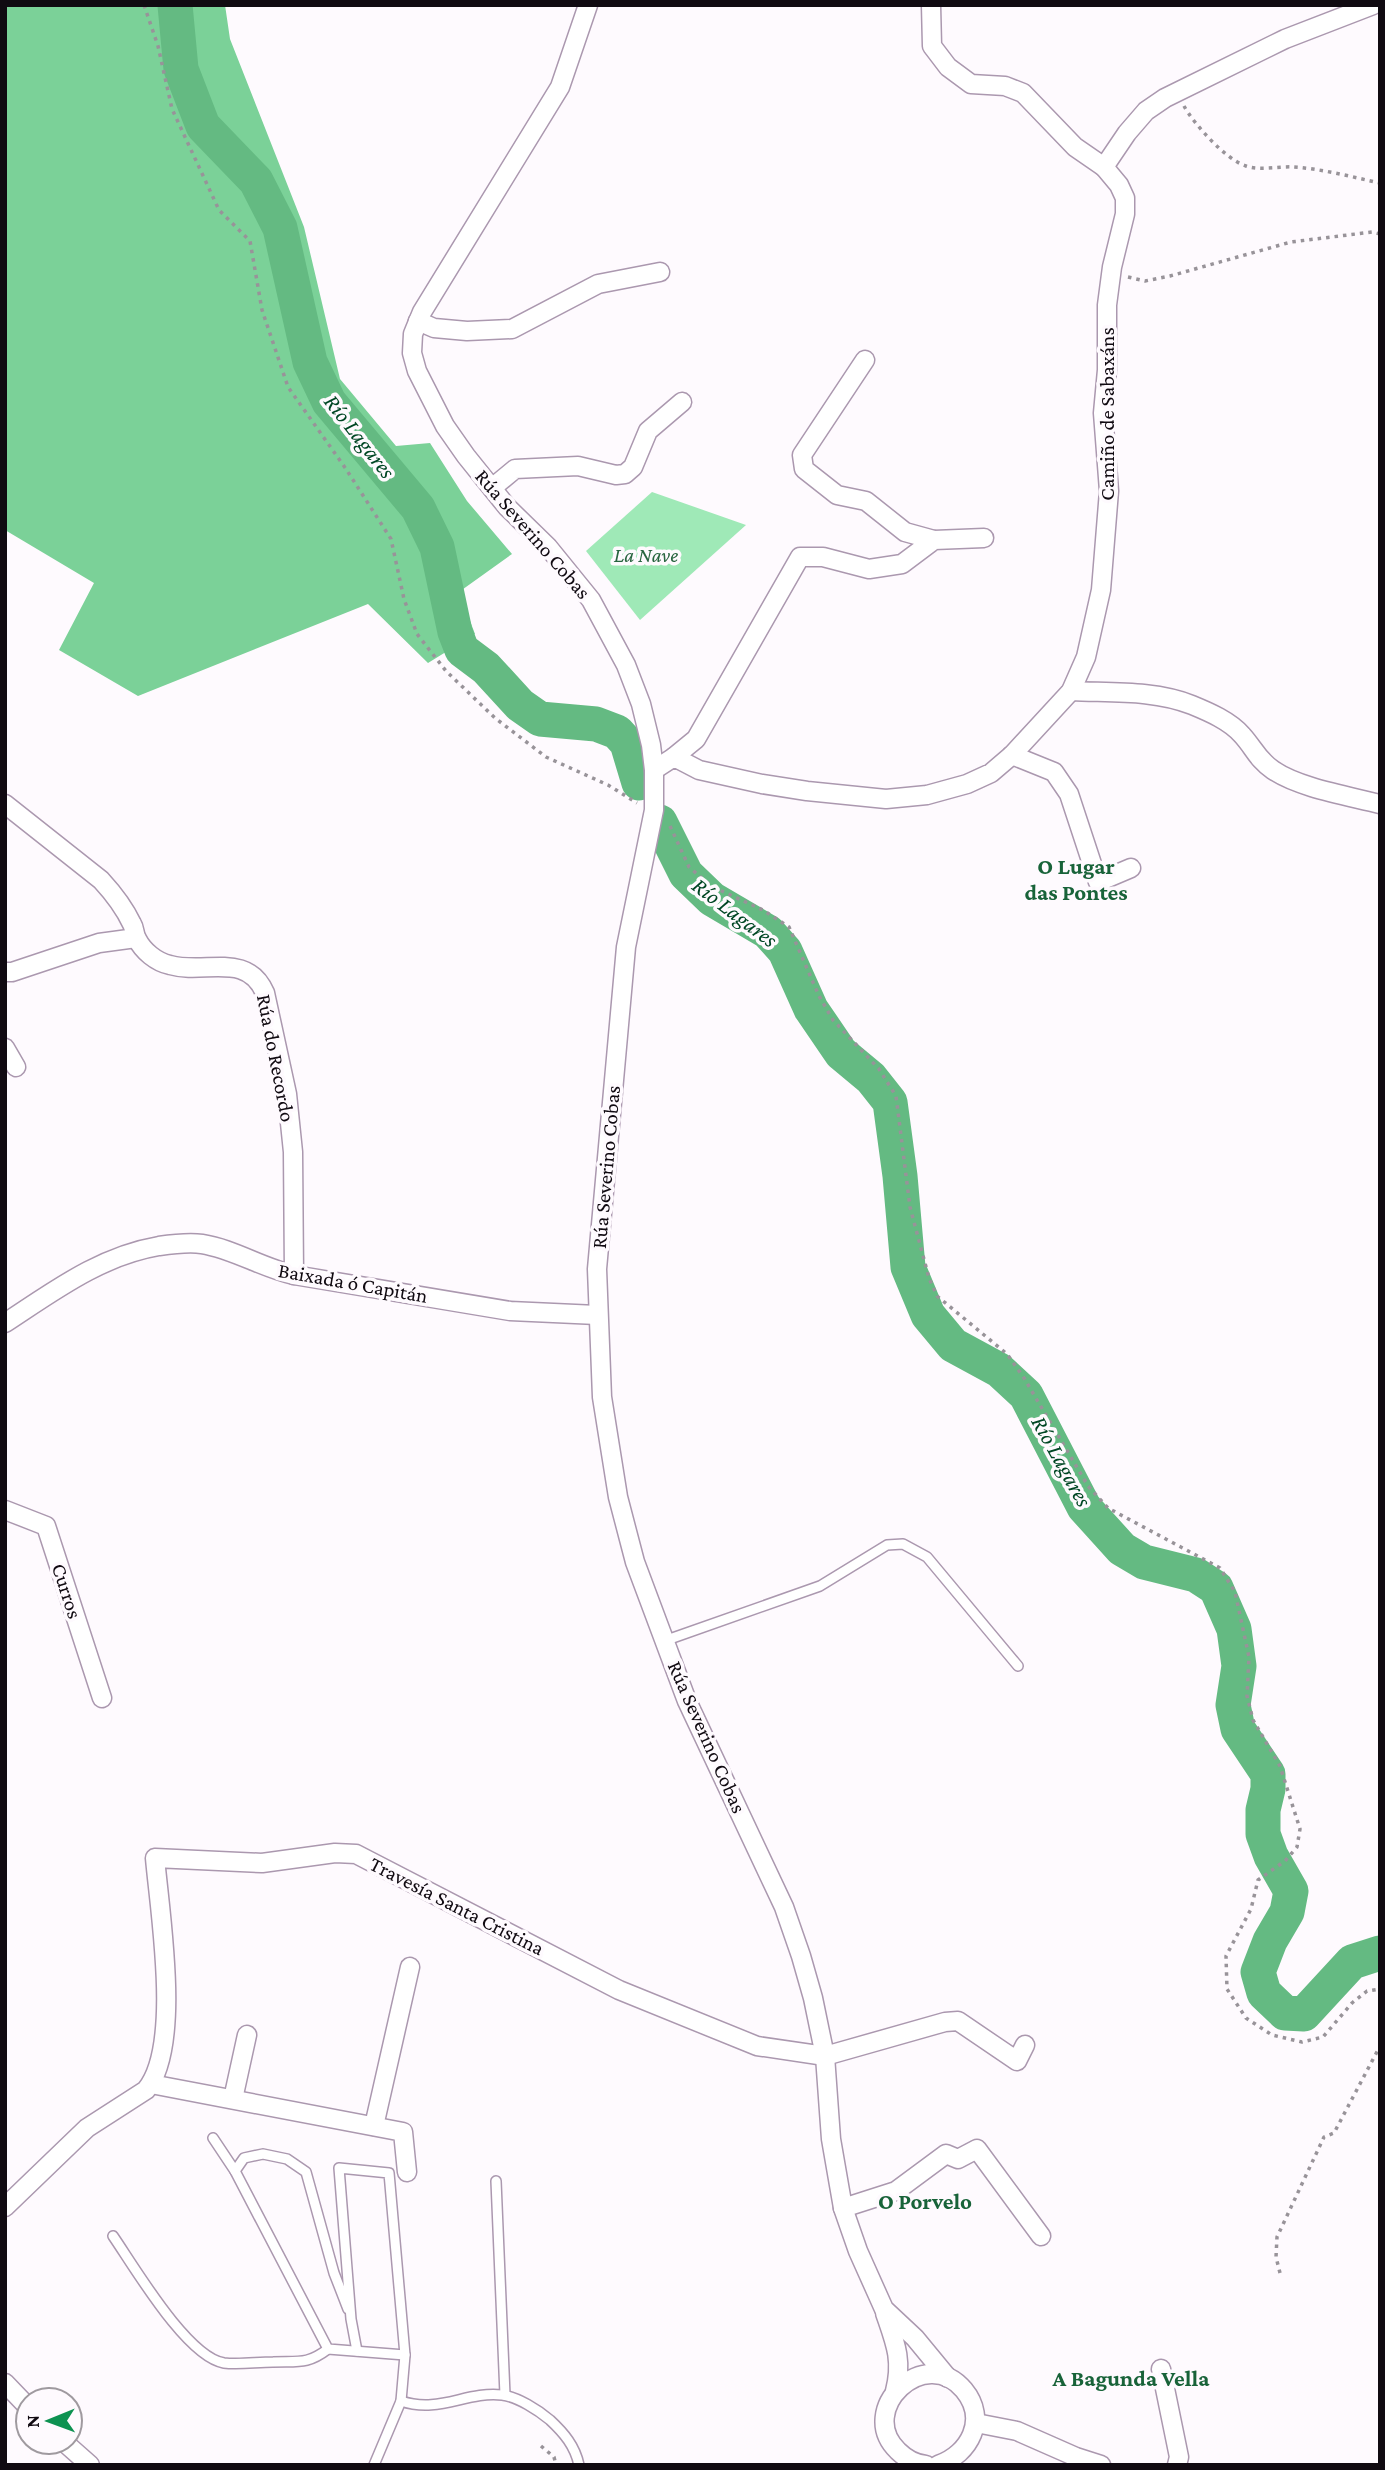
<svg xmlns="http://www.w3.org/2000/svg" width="1385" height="2470" font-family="'Crimson Pro',serif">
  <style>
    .green { fill: #9fe9b7 }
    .forest { fill: #7bd198 }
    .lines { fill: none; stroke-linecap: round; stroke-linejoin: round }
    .river { stroke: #64ba82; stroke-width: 35 }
    .service-casing { stroke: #ab98af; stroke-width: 12 }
    .minor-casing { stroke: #ab98af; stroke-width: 21 }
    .path { stroke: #989399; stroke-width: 3.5; stroke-dasharray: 3.5 5; stroke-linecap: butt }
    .service { stroke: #fff; stroke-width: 9 }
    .minor { stroke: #fff; stroke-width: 18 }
    .labels { text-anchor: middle; stroke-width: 7; stroke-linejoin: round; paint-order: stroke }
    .street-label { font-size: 21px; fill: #100a11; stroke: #fefafe }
    .park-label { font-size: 21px; font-style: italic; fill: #28653f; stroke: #fefafe }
    .water-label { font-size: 23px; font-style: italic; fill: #004724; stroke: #fefafe }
    .neighbourhood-label { font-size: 23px; font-weight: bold; fill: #186339; stroke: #fefafe }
  </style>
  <rect width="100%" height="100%" fill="#fefafe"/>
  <!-- green -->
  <path class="green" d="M652,492L746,525L640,620L586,551Z"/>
  <!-- forest -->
  <path class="forest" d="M5,5H225L230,39L304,227L340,379L396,446L430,443L467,501L512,554L459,592L475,634L428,663L368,604L138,696L59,650L94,583L5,530Z"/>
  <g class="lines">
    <!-- river -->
    <g class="river">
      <path d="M175,5L181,69L203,126L256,181L280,228L310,362L329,402L418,508L437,547L455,632L462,650L486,668L520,705L540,719L596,724L617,732L627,743L639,783"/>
      <path d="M660,822L686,874L712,899L768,932L785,951L811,1009L841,1053L871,1078L890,1102L900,1176L908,1267L928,1315L953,1345L999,1370L1026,1395L1084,1507L1122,1549L1144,1562L1196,1575L1216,1588L1234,1629L1239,1666L1233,1705L1238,1729L1268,1774V1789L1263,1810V1834L1271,1856L1291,1891L1287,1912L1270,1941L1258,1972L1264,1993L1285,2013L1304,2014L1352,1962L1380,1953"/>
    </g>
    <!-- service casing -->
    <g class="service-casing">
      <g id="service">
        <path d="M664,1641L820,1586L887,1545L903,1544L927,1557L1018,1666"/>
        <path d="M213,2138L235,2171L328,2349L405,2355"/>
        <path d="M235,2171L244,2158L263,2154L287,2159L306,2172L334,2273L348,2309"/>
        <path d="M496,2181L505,2395"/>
        <path d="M113,2236C135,2268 187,2357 224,2363C239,2365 257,2362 273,2362C298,2361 307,2365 328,2349"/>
        <path d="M357,2351L351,2319L339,2168L389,2173L405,2355L401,2401L374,2465"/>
        <path d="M401,2401C439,2414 466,2391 502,2395C518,2397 538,2410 550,2420C564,2433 575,2446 579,2465"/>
      </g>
    </g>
    <!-- minor casing -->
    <g class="minor-casing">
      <g id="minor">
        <path d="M588,5L560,87L422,312L413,334L412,353L417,371L445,426L466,456L507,507L548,547L591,600L626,665L641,704L651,745L654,770V810L626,947L597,1269L602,1397L618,1497L635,1562L687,1701L784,1907L801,1956L813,1998L825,2056L831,2139L843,2208L858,2251L884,2309L915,2338L948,2378"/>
        <path d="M931,5L932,46L948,67L971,84L1005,86L1023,93L1075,147L1104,167"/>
        <path d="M418,321L434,328L467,331L512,329L598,284L660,272"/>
        <path d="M865,360L802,455L804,469L837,495L866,501L905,532L934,540"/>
        <path d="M492,488L515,469L578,466L616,475L625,474L633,467L648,431L682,402"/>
        <path d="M1071,691C1111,693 1154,690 1192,705C1209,712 1230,721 1242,735C1254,748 1257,759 1273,770C1299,788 1349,796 1380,804"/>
        <path d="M1012,755L1054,772L1069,794L1098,882L1131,868"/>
        <path d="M674,757L696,739L800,557H823L869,569L902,564L934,540L984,538"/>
        <path d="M654,770L674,757L699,770L762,784L807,791L886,799L927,795L967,784L991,773L1012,755L1071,691L1086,657L1101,590L1109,491L1103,413L1107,370V305L1112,267L1125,214V198L1119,185L1104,167L1127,133L1146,111L1165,98L1285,39L1373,5"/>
        <path d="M5,804L101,880C113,893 124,907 132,924C135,929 134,934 137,939C143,951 156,962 170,965C205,975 247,951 265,993L287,1094L293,1152L294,1275"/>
        <path d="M5,972H12L99,943L136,938"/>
        <path d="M5,1048L16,1067"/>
        <path d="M5,1323C54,1291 100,1256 159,1246C173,1244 188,1242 202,1244C234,1249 262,1268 294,1275L510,1311L597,1315"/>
        <path d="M5,1510L46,1526L102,1698"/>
        <path d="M151,2084L403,2132L407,2172"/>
        <path d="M233,2099L247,2035"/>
        <path d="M374,2126L410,1967"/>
        <path d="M5,2207L87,2128L146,2090C182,2046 160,1915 155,1858L262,1863L335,1853L356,1854L619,1990L757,2046L825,2056L945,2022L958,2021L1017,2061L1025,2045"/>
        <path d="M843,2208L896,2191L946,2154L958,2159L977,2149L1041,2236"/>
        <path d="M885,2313C895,2342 903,2360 895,2391"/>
        <path d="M1161,2369L1179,2457L1177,2465"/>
        <path d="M5,2383L28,2407"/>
        <path d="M976,2423L1017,2431L1076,2457L1101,2465"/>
        <path d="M64,2442L90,2465"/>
        <path d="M926,2465C915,2464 906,2459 898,2451C855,2410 925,2343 964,2390C988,2419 970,2454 938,2465"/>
      </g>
    </g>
    <!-- path -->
    <g class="path">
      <path d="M144,5L158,46L172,109L219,210L250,241L262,310L288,387L346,469L391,539L404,599L417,634L446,671L495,718L546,757L608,785L637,803"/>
      <path d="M1184,106C1194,124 1226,160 1246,166C1260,171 1279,166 1294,167C1323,169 1352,177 1380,183"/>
      <path d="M1128,277L1145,281L1170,276L1291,242L1372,232L1380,234"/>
      <path d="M670,826L689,867L711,886L763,910L789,927L819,996L833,1020L879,1069L896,1096L910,1207L929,1278L937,1296L1007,1354L1024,1378L1088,1486L1108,1508L1220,1568L1235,1592L1249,1657L1247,1696L1253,1720L1280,1766L1300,1829L1297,1847L1285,1861L1258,1880L1251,1909L1226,1956L1227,1989L1246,2018L1272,2035L1302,2042L1323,2037L1352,2003L1367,1991L1380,1989"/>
      <path d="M1280,2273L1276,2257L1277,2237L1324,2137L1334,2133L1380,2046"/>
      <path d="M541,2446L554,2457L556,2465"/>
    </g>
    <!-- service -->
    <use href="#service" class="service"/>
    <!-- minor -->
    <use href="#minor" class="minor"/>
  </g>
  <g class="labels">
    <!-- street labels -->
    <g class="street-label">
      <text transform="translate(1107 414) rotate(-90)" y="7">Camiño de Sabaxáns</text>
      <text transform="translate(533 534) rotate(49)" y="7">Rúa Severino Cobas</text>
      <text transform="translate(276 1058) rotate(79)" y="7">Rúa do Recordo</text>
      <text transform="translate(606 1167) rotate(-85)" y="7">Rúa Severino Cobas</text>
      <text transform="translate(353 1283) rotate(10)" y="7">Baixada ó Capitán</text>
      <text transform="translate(67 1591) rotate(72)" y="7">Curros</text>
      <text transform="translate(707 1737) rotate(66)" y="7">Rúa Severino Cobas</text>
      <text transform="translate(457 1906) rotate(27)" y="7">Travesía Santa Cristina</text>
    </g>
    <!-- park labels -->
    <g class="park-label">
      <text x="646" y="562">La Nave</text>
    </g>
    <!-- water labels -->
    <g class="water-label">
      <text transform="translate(360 436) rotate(52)" y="8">Río Lagares</text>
      <text transform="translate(735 912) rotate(37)" y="8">Río Lagares</text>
      <text transform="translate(1062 1461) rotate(61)" y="8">Río Lagares</text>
    </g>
    <!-- neighbourhood labels -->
    <g class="neighbourhood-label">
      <text x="1076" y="874">O Lugar<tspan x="1076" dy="26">das Pontes</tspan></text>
      <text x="925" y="2209">O Porvelo</text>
      <text x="1131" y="2386">A Bagunda Vella</text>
    </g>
  </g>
  <!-- border -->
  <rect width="1385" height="2470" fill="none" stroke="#100a11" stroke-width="14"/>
  <!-- north arrow -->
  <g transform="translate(49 2421) rotate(269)"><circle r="33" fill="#fefafe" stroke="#9f9a9f" stroke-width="2"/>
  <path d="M0-5L12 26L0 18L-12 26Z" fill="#0d9251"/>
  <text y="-10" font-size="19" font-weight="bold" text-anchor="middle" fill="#100a11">N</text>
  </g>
</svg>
